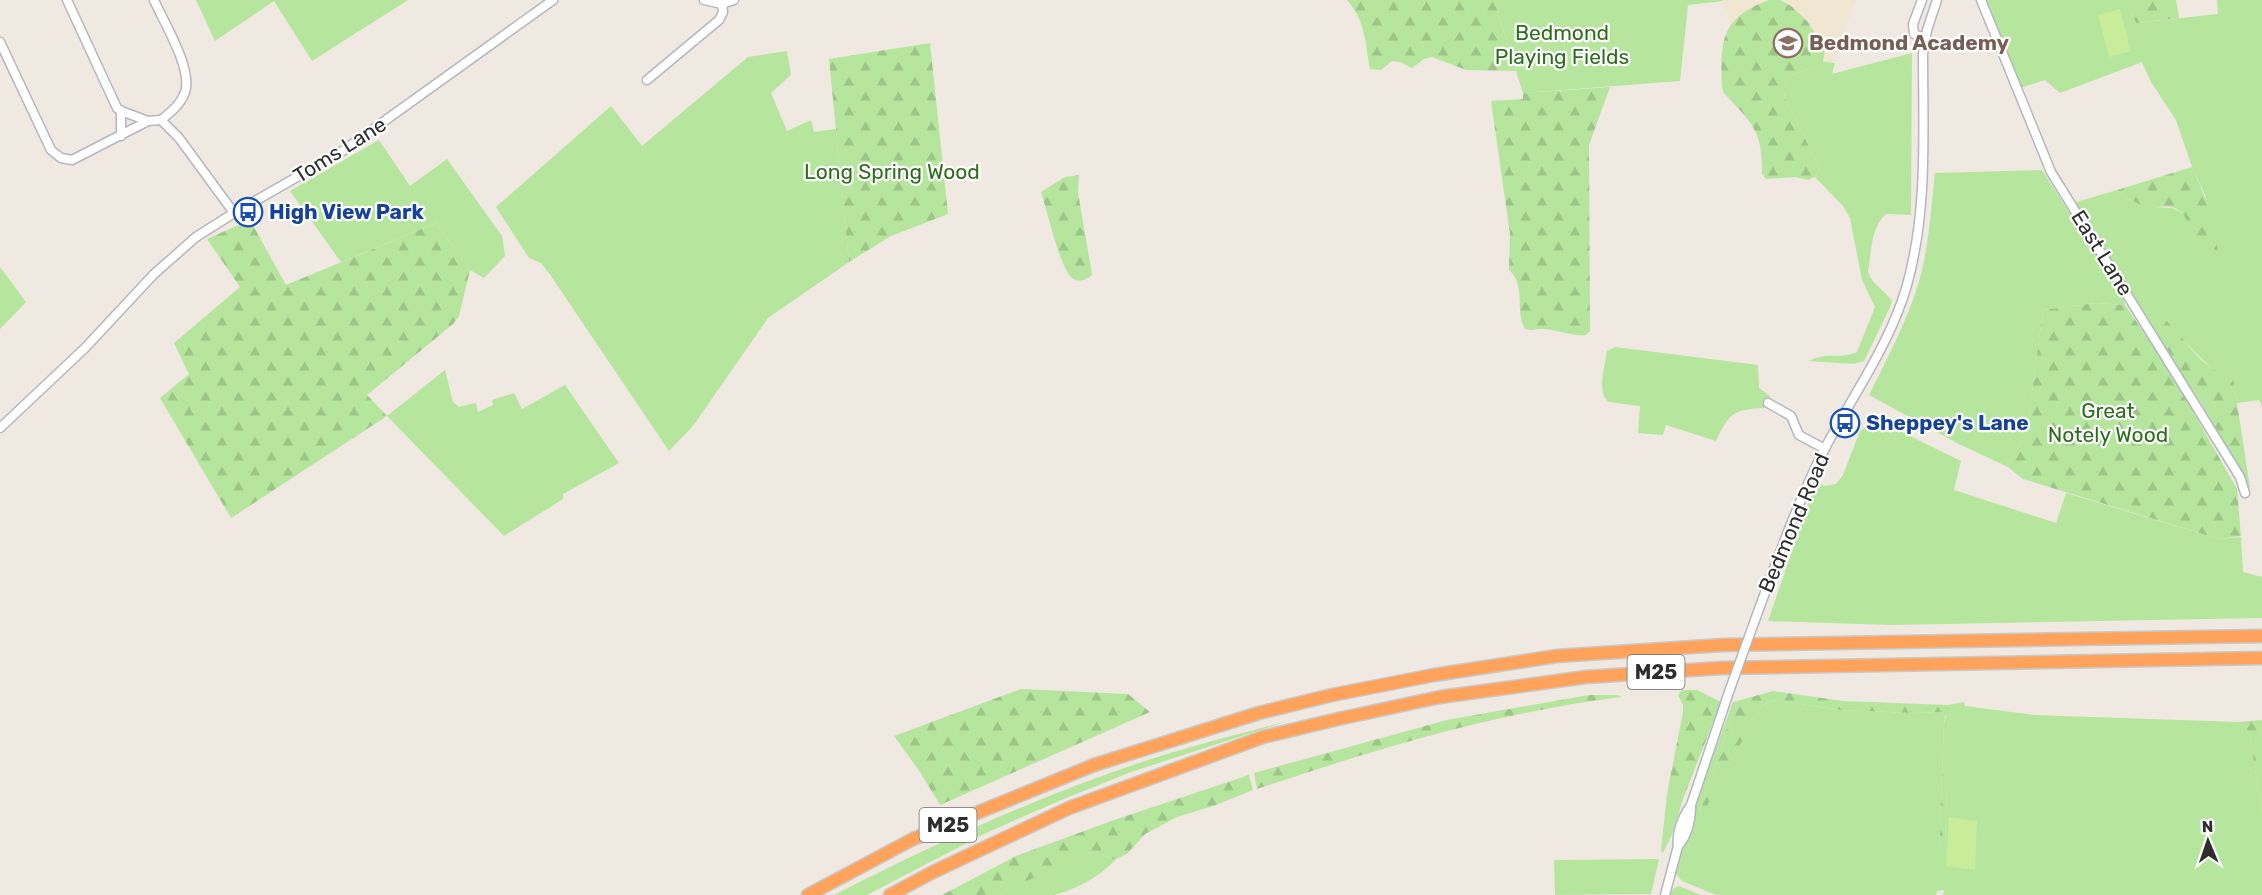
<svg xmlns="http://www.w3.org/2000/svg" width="2262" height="895" font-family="Rubik,sans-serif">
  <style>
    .education { fill: #f0e6d1 }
    .grass { fill: #b6e59e }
    .forest { fill: url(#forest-firs) }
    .pitch { fill: #c9ec9a }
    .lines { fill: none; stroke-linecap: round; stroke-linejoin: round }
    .minor-casing { stroke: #b4b7c1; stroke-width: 11 }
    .highway-casing { stroke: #c9c9c9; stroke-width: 15 }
    .minor { stroke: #fff; stroke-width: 8 }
    .highway { stroke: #ffa35c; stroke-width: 12 }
    .minor-bridge-casing { stroke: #b4b7c1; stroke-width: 11; stroke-linecap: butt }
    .minor-bridge { stroke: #fff; stroke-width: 8 }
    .labels { text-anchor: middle; stroke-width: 4.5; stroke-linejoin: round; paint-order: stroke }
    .shield { fill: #fff; stroke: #6d6d6d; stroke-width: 1.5 }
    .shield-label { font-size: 20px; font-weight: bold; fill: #2e2e2e }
    .park-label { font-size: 21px; fill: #2c6e1b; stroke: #fff }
    .education-label { font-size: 21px; font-weight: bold; fill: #785e54; stroke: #fff; text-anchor: start }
    .street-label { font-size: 21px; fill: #2e2e2e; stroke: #fff }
    .transit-label { font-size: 21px; font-weight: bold; fill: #164399; stroke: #fff; text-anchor: start }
  </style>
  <defs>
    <pattern id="forest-firs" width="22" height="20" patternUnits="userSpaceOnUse" patternTransform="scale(1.5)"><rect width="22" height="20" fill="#b6e59e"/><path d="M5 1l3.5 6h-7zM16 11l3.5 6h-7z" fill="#9dc588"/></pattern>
  </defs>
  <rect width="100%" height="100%" fill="#efe9e1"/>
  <!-- education -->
  <path class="education" d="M1723,0H1856L1833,63L1823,62L1747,78Z"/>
  <!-- grass -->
  <g class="grass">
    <path d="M196,0H408L312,61L274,1L215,41Z"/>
    <path d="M1494,0H1723V1L1688,5L1680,81L1523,93Z"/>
    <path d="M1987,0H2125L2136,23L2218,14L2217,0H2262V407L2259,400L2237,403L2233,377L2223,376L2215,372L2182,339L2170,324L2141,313L2073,203L2117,190C2126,198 2140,206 2152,207C2171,209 2179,204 2189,224L2206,197L2192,167L2176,120L2151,82L2142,62L2060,93L2045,80L2020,88Z"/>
    <path d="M787,51L791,75L771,93L787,131L811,120L814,132L836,129L849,262L768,318L693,426L669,451L551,276L541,263L529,258L496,207L611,106L642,146L748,57Z"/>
    <path d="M1912,53L1911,215L1886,214C1871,226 1871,254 1868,272C1872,285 1885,290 1892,301L1890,307L1864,361L1853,364L1809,361C1828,351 1839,360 1857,352L1875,307L1862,280L1850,218L1843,206L1815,177L1819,171L1817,163L1785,98C1778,68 1807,75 1823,62L1835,63L1832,74Z"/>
    <path d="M379,140L410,186L447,159L502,236L505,256L484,278L470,270L436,223L341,262L290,191Z"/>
    <path d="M2042,170L2123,296L2125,305L2096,303L2043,310L2029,414L2025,432L2008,467L1959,444L1869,395C1887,359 1907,321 1919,282C1929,246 1931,209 1935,173Z"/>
    <path d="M0,267L26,302L0,329Z"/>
    <path d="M1615,347L1758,365L1759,388L1770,396L1765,408C1734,409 1729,413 1716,441L1666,425L1663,435L1638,433L1640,406L1609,402C1596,393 1605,365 1607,351Z"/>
    <path d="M445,370L453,402L459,407L476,403L478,412L493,405L492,400L514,393L522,409L565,385L619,463L563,494V499L504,536L387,416Z"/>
    <path d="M1877,420L1961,461L1954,490L2056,523L2066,493L2219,539L2241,537L2243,572L2262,577V618L1892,625L1768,621L1816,482L1824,486L1836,484L1843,475L1860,431Z"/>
    <path d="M1774,700L1840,710L1912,713L1948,712L1945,716L1944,724L1939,854L1945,852L1948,731L1949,717L1955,709L1965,706L2034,715L2238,722L2247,730L2250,737L2262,812V895H1943L1944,890L1937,891L1936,895H1716L1682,881L1675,873L1679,857L1693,824L1696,802L1733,702L1737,701L1699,812L1702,814L1761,706Z"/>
    <path d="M1288,721L1131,772L1059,801L986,833L867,895H834C930,846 1028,801 1130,766C1182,748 1235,735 1288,721Z"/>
    <path d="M1667,794L1683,799L1673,832L1663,853L1661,851Z"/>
    <path d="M1095,852L1115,860C1100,877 1076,889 1054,895C1038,895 1018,895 1002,895L1005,891C1033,877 1064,858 1095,852Z"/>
    <path d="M1659,859L1651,894L1555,895L1554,860Z"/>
    <path d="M1679,886L1701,895H1670L1673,889Z"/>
  </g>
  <!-- forest -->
  <g class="forest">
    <path d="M1347,0H1494L1516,71L1466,70L1432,57L1424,59L1412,68L1400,62L1392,61L1381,70L1370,69C1365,42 1366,22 1347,0Z"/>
    <path d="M1769,0H1780L1791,6L1807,21L1825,49L1823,62C1807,75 1778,68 1785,98L1817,163L1819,171L1815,177L1808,180L1796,177L1766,179L1762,174C1763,131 1752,123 1724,93L1722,88C1720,40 1721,18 1769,0Z"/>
    <path d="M2125,0H2176L2179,18L2136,23Z"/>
    <path d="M930,43L948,214L891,236L849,262L829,59Z"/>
    <path d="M1610,87L1589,145L1590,331L1586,335C1570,337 1556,328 1540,329C1534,329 1531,331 1525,329C1514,309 1527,286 1509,270L1510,234L1491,101L1523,99V93Z"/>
    <path d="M2192,167C2205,195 2214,220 2218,251C2210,248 2200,244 2194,237C2188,228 2188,216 2177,209C2168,204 2159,208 2150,207C2137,205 2126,198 2117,190Z"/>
    <path d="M1079,175L1078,193L1092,274L1090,277C1084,280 1078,283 1072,278C1060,268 1047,210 1041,192L1065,177Z"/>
    <path d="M250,220L286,285L436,223L470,270L459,316L453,324L367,395L387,416L231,518L160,398L189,374L174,343L240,287L207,239Z"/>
    <path d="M2096,303L2125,305L2167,366L2237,489L2241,536L2219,539L2023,479L2008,467L2025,432L2029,414L2043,310Z"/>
    <path d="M2141,313C2147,315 2155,315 2160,317C2169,321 2175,330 2181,337C2194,353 2212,375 2233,377L2250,488L2203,406Z"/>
    <path d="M1021,689L1128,694L1150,712L940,805L920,772L894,736Z"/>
    <path d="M1682,690H1697L1721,702L1683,799L1667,794L1683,712V705L1678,695Z"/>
    <path d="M1773,691L1843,701L1948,705L1964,702L1965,706L1955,709L1949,717L1945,853L1939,854L1944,724L1947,712L1912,713L1840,710L1774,700L1761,706L1702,815L1699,812L1737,701Z"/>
    <path d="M1589,695H1617L1622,697C1498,712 1376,749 1257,789L1254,773L1447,720Z"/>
    <path d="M2262,720V812L2250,737L2247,730L2238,722Z"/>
    <path d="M1249,775L1253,790L1216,805L1177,817L1145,834L1127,854L1115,860L1095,852L1083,855L1005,891L1002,895H942L1016,856L1114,820Z"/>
  </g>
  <!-- pitch -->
  <g class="pitch">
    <path d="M2120,9L2131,51L2109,57L2098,15Z"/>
    <path d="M1949,817L1977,821L1975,870L1946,866Z"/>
  </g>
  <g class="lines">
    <!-- minor casing -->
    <g class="minor-casing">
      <g id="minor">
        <path d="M67,0L117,108L121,111L148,121L161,120"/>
        <path d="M154,0C163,21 193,69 185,92C181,104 171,112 161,120"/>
        <path d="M704,0L722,4L734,0"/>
        <path d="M1922,0L1913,24L1914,34L1925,38"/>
        <path d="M1981,0L2051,172L2240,477L2245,493"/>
        <path d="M0,42L51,150L61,158L72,160L148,121"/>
        <path d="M647,80L719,20L723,12L722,4"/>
        <path d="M121,111V136"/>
        <path d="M161,120L179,138L234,213"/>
        <path d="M1768,403L1791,416L1799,435L1825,449"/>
        <path d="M0,428L85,348L154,274L196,237L234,213L344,150L553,0"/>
        <path d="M1755,620C1776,563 1796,506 1823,452C1852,396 1890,345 1907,285C1928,210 1923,131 1923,54L1927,30L1937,0"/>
        <path d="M1678,846C1688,835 1691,819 1691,805"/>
        <path d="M1665,895L1678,846C1676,832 1683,816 1691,805L1730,689"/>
      </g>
    </g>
    <!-- highway casing -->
    <g class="highway-casing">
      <g id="highway">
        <path d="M808,895L913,839L1094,765L1259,713L1332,695L1434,675L1557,656L1723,645L2262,636"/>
        <path d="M890,895L933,872L1069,808L1263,737L1338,719L1440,697L1586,677L1721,668L2262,658"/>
      </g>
    </g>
    <!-- minor -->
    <use href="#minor" class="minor"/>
    <!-- highway -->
    <use href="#highway" class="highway"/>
    <!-- minor-bridge casing -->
    <g class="minor-bridge-casing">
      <path id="minor-bridge" d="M1730,689L1755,620"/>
    </g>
    <!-- minor-bridge -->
    <use href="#minor-bridge" class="minor-bridge"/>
  </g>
  <!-- icons -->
  <defs>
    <g id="school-ring" transform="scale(1.5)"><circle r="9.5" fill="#fff" stroke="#8d6e63" stroke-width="1.5"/><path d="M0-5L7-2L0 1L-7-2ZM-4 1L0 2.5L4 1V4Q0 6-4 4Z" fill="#8d6e63"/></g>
    <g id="bus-ring" transform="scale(1.5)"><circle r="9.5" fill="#fff" stroke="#1a4fb4" stroke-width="1.5"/><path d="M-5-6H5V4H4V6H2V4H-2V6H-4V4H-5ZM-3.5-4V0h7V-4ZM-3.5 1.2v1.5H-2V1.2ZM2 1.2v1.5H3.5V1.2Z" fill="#1a4fb4"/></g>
  </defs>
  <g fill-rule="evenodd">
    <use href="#school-ring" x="1788" y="43"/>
    <use href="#bus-ring" x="248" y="212"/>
    <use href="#bus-ring" x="1845" y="423"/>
  </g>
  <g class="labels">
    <!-- shield labels -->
    <g class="shield">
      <rect x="1627.5" y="655" width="57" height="34" rx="4.5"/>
      <rect x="919.5" y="808" width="57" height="34" rx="4.5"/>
    </g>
    <g class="shield-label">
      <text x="1656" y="679">M25</text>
      <text x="948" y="832">M25</text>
    </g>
    <!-- park labels -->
    <g class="park-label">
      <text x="1562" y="40">Bedmond<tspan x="1562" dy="24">Playing Fields</tspan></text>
      <text x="892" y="179">Long Spring Wood</text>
      <text x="2108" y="418">Great<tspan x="2108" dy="24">Notely Wood</tspan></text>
    </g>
    <!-- education labels -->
    <g class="education-label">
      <text x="1809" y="50">Bedmond Academy</text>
    </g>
    <!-- street labels -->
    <g class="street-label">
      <text transform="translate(340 150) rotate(-32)" y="7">Toms Lane</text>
      <text transform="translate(2102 253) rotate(58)" y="7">East Lane</text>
      <text transform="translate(1794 523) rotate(-67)" y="7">Bedmond Road</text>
    </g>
    <!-- transit labels -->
    <g class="transit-label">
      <text x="269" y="219">High View Park</text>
      <text x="1866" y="430">Sheppey's Lane</text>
    </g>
  </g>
  <!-- north arrow -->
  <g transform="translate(2208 841) rotate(358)" stroke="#ffffff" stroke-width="4.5" paint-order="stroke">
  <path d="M0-4.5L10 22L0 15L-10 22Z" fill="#2e2e2e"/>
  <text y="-9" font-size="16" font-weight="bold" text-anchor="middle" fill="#2e2e2e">N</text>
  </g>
</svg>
